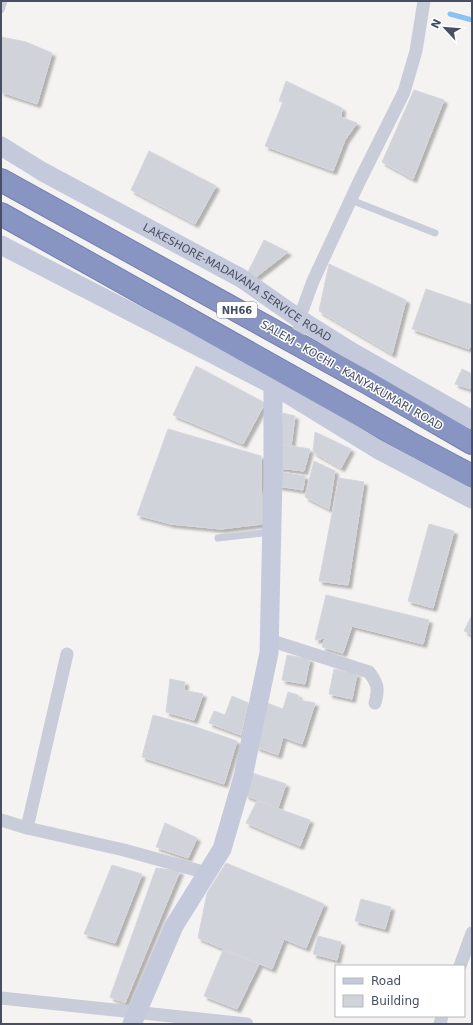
<svg xmlns="http://www.w3.org/2000/svg" width="473" height="1025" font-family="'DejaVu Sans',sans-serif">
  <style>
    .lines { fill: none; stroke-linecap: round; stroke-linejoin: round }
    .stream { stroke: #8ac2f3; stroke-width: 5 }
    .building { fill: #d1d3da; stroke: #d6d6de; filter: url(#shadow) }
    .highway-casing { stroke: #7380af; stroke-width: 24 }
    .lane { stroke: #c9cdda; stroke-width: 7 }
    .street { stroke: #c9cdda; stroke-width: 13 }
    .secondary { stroke: #c4cadc; stroke-width: 19 }
    .highway { stroke: #8895c3; stroke-width: 22 }
    .labels { text-anchor: middle; stroke-width: 3; stroke-linejoin: round; paint-order: stroke }
    .shield { fill: #fff; stroke: #7f8491; stroke-width: 1 }
    .shield-label { font-size: 10px; font-weight: bold; fill: #484f62 }
    .street-label { font-size: 11px; fill: #484f62; stroke: #fff }
  </style>
  <defs>
    <filter id="shadow"><feDropShadow dx="3.5" dy="3.5" stdDeviation="1" flood-color="#0004"/></filter>
  </defs>
  <rect width="100%" height="100%" fill="#f5f3f2"/>
  <g class="lines">
    <!-- stream -->
    <path class="stream" d="M450,14L472,20"/>
  </g>
  <!-- building -->
  <g class="building">
    <path d="M1,37L26,42L52,53L37,104L1,92Z"/>
    <path d="M286,81L342,108L341,117L357,123L345,140L333,171L265,146L283,102L279,101Z"/>
    <path d="M414,90L444,100L413,179L382,162Z"/>
    <path d="M149,151L216,186L195,224L131,190Z"/>
    <path d="M264,240L288,252L256,277L248,272Z"/>
    <path d="M329,264L406,300L392,354L319,311Z"/>
    <path d="M426,289L472,305V341L469,349L412,329Z"/>
    <path d="M196,366L265,403L243,444L173,415Z"/>
    <path d="M462,369L472,374V386L470,389L455,384Z"/>
    <path d="M283,413L295,416L291,446L279,444Z"/>
    <path d="M168,429L261,456L262,524L221,529L171,524L137,515Z"/>
    <path d="M315,432L351,449L341,468L313,452Z"/>
    <path d="M279,444L310,449L304,471L279,468Z"/>
    <path d="M314,461L335,471L329,509L305,497Z"/>
    <path d="M280,472L305,476L303,490L278,486Z"/>
    <path d="M339,478L364,482L348,585L319,581Z"/>
    <path d="M429,524L454,531L433,608L408,601Z"/>
    <path d="M326,595L429,620L423,644L352,626L343,653L322,647L325,638L315,640Z"/>
    <path d="M472,615V635L464,631Z"/>
    <path d="M287,655L310,659L305,684L282,680Z"/>
    <path d="M334,669L357,674L352,699L329,694Z"/>
    <path d="M170,679L185,682L184,690L203,694L194,720L166,712Z"/>
    <path d="M288,692L298,695L299,700L315,703L302,744L283,737L278,755L256,747L267,703L283,709Z"/>
    <path d="M232,696L248,703L241,735L209,723L214,711L225,715Z"/>
    <path d="M153,715L193,726L237,741L224,784L142,757Z"/>
    <path d="M252,773L286,784L278,808L245,795Z"/>
    <path d="M257,801L310,820L300,846L246,823Z"/>
    <path d="M165,823L197,838L188,858L156,847Z"/>
    <path d="M226,863L324,904L306,948L284,939L272,969L198,938L207,893Z"/>
    <path d="M112,865L142,874L115,943L84,934Z"/>
    <path d="M156,868L180,871L125,1003L110,997Z"/>
    <path d="M361,899L391,907L385,929L355,921Z"/>
    <path d="M318,936L341,942L337,960L313,954Z"/>
    <path d="M223,950L259,964L237,1009L204,996Z"/>
  </g>
  <g class="lines">
    <!-- highway casing -->
    <g class="highway-casing">
      <g id="highway">
        <path d="M1,180L368,383L472,443"/>
        <path d="M1,214L408,442L472,476"/>
      </g>
    </g>
    <!-- lane -->
    <g class="lane">
      <path d="M1,10L4,1"/>
      <path d="M351,200L435,233"/>
      <path d="M218,538L272,532"/>
    </g>
    <!-- street -->
    <g class="street">
      <path d="M297,343L302,311L313,281L359,182L404,92L416,51L424,1"/>
      <path d="M269,640L369,672C378,684 379,689 375,703"/>
      <path d="M1,820L27,828L124,850L207,873"/>
      <path d="M27,828L67,654"/>
      <path d="M460,966L472,933"/>
      <path d="M1,998L247,1024"/>
      <path d="M440,1024L442,1016"/>
    </g>
    <!-- secondary -->
    <g class="secondary">
      <path id="s1" d="M1,146L43,172L241,278L301,320L352,352L472,420"/>
      <path d="M1,245L273,385L377,449L472,499"/>
      <path d="M132,1024L174,926L222,849L243,777L269,653L273,477V385"/>
    </g>
    <!-- highway -->
    <use href="#highway" class="highway"/>
  </g>
  <g class="labels">
    <!-- shield labels -->
    <rect class="shield" x="217" y="302" width="40" height="16" rx="3"/>
    <g class="shield-label">
      <text x="237" y="314">NH66</text>
    </g>
    <!-- street labels -->
    <g class="street-label">
      <text dy="4" stroke="none"><textPath href="#s1" startOffset="273">LAKESHORE-MADAVANA SERVICE ROAD</textPath></text>
      <text transform="translate(352 375) rotate(30)" y="4">SALEM - KOCHI - KANYAKUMARI ROAD</text>
    </g>
  </g>
  <!-- border -->
  <rect width="473" height="1025" fill="none" stroke="#484f62" stroke-width="4"/>
  <!-- legend -->
  <rect x="335" y="965" width="130" height="52" fill="#ffffff" stroke="#b6b9c0"/>
  <rect x="343" y="978" width="20" height="6" fill="#c4cadc" stroke="#b6b9c0"/>
  <text x="371" y="985" font-size="12" fill="#484f62">Road</text>
  <rect x="343" y="995" width="20" height="12" fill="#d1d3da" stroke="#b6b9c0"/>
  <text x="371" y="1005" font-size="12" fill="#484f62">Building</text>
  <!-- north arrow -->
  <g transform="translate(445 28) rotate(296)" stroke="#ffffff" stroke-width="3" paint-order="stroke">
  <path d="M0-3L7 15L0 10L-7 15Z" fill="#484f62"/>
  <text y="-6" font-size="11" font-weight="bold" text-anchor="middle" fill="#484f62">N</text>
  </g>
</svg>
